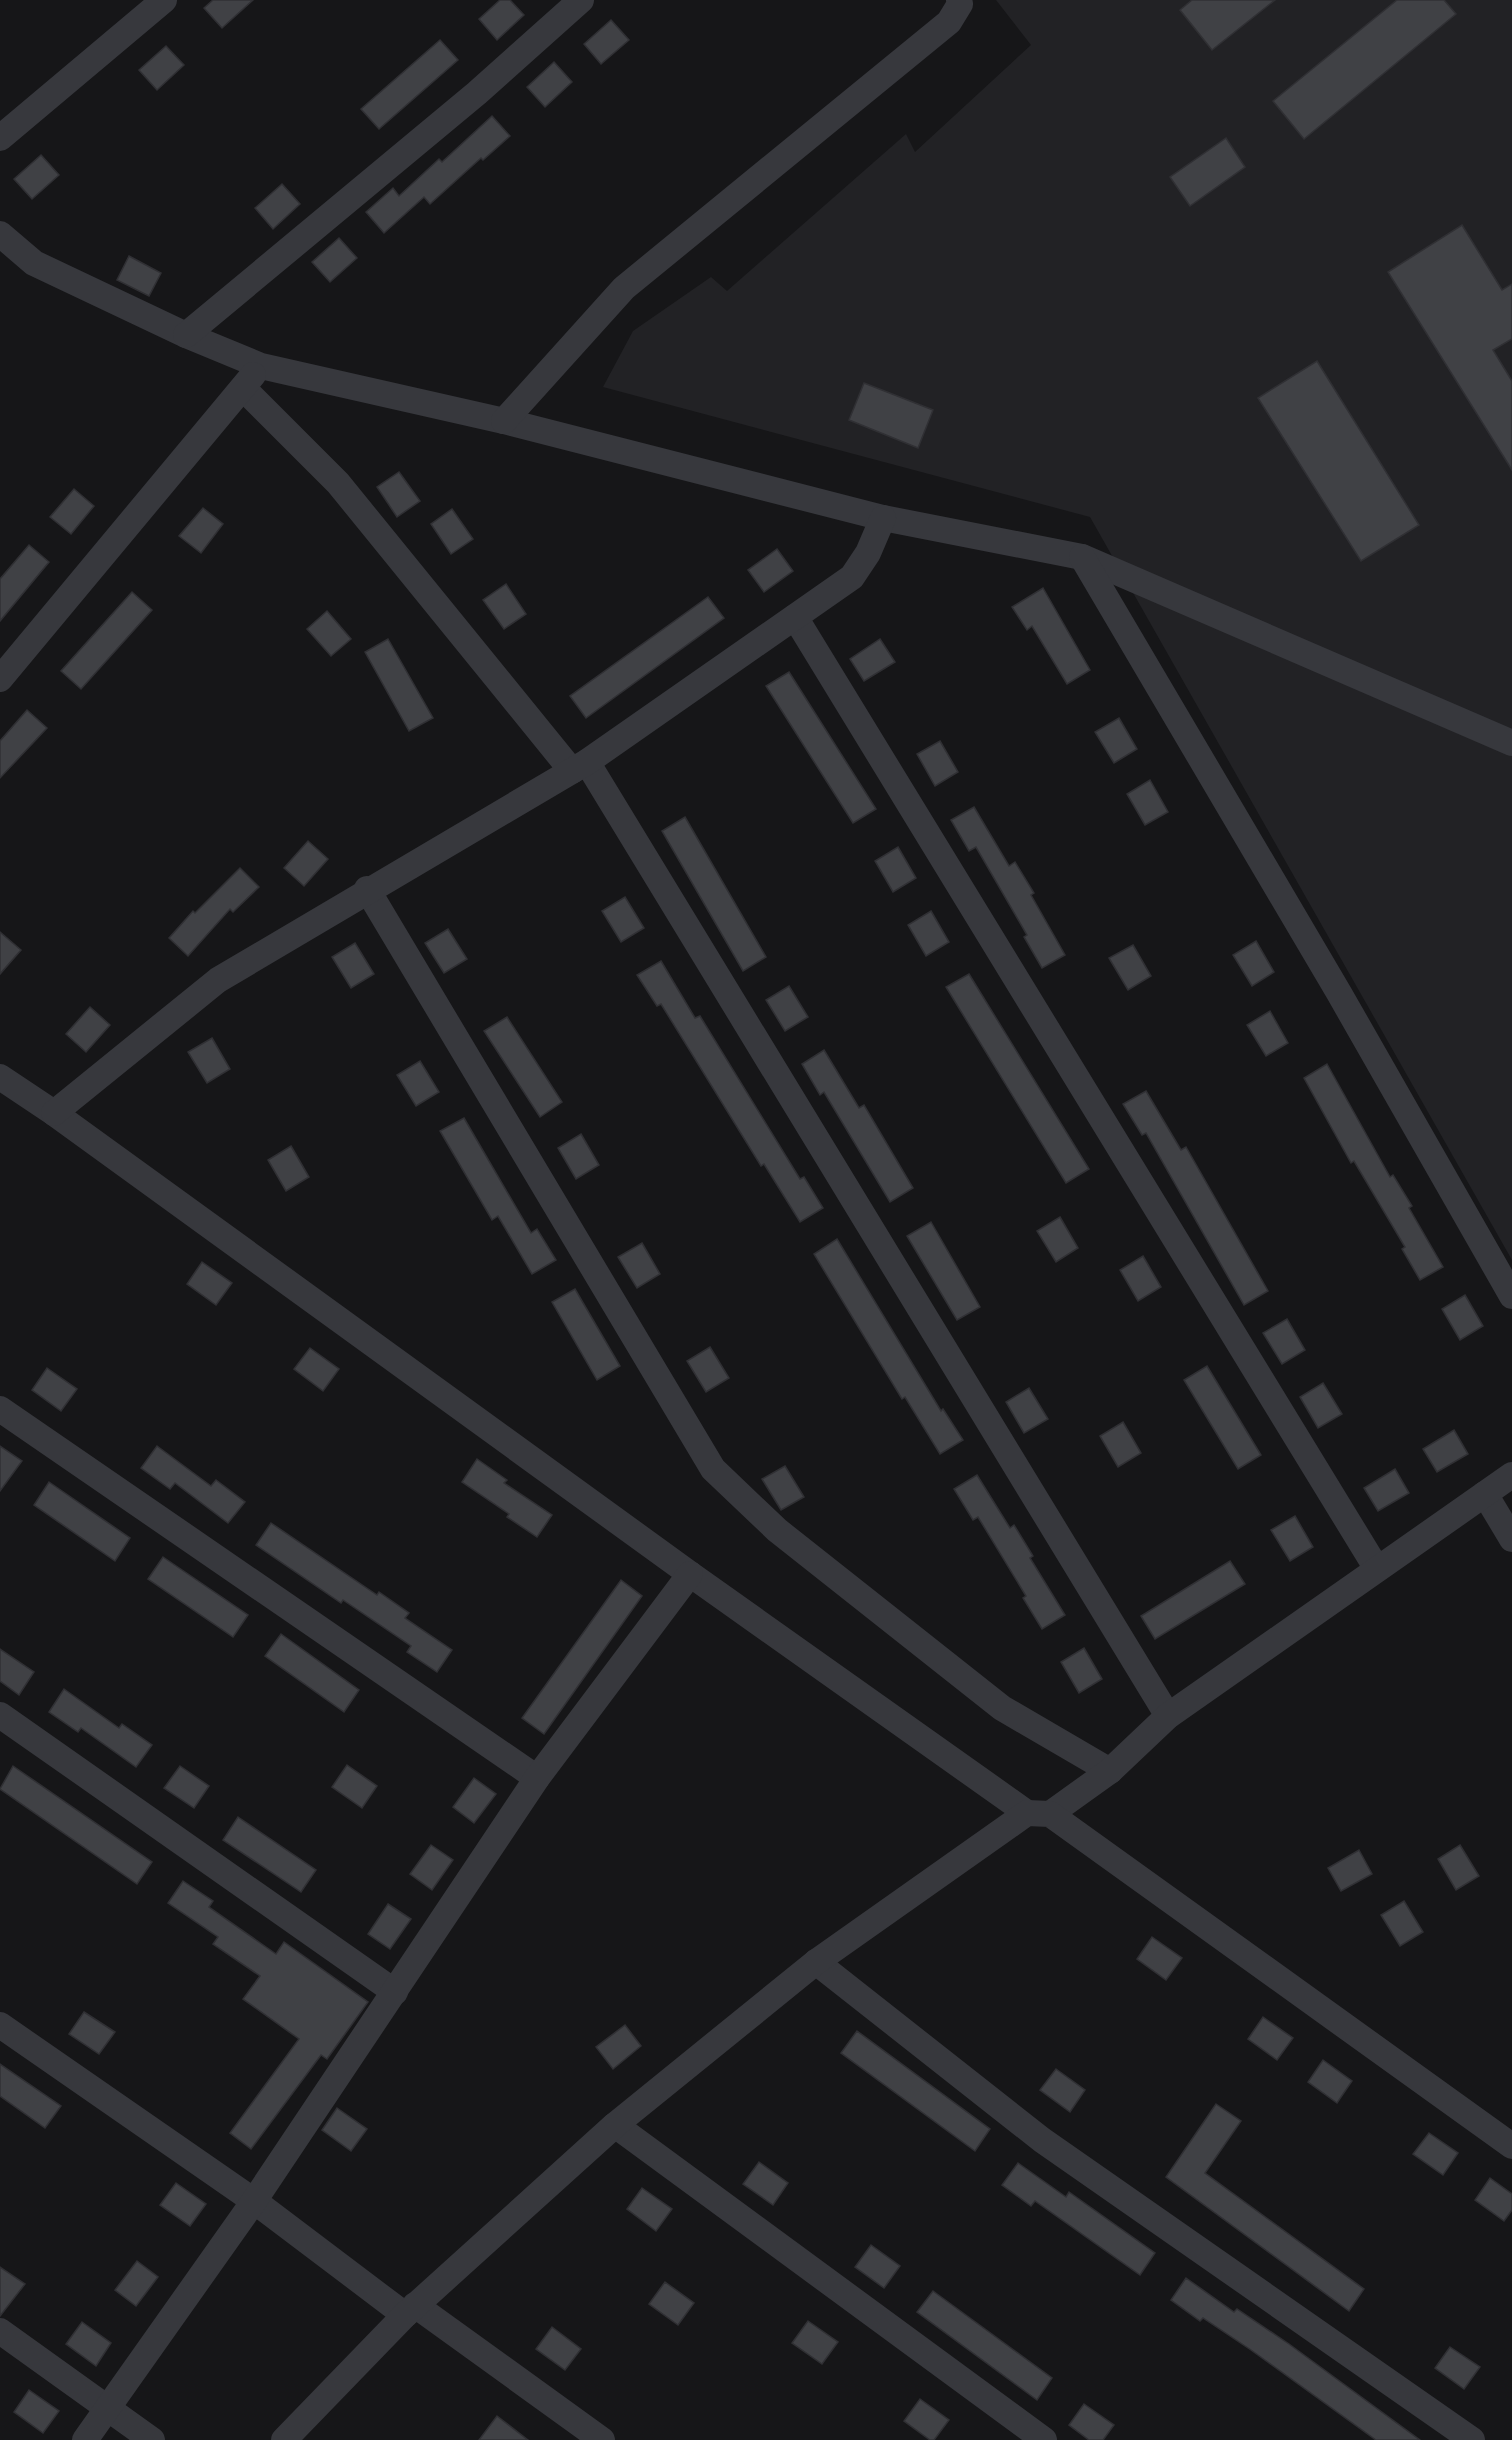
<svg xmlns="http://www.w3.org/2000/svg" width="1512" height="2440" font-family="'Open Sans',sans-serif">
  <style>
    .built { fill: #222225 }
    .building { fill: #404145; stroke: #303034; stroke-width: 1.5 }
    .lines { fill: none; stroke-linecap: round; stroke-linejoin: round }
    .minor { stroke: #37383d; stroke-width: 26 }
  </style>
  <rect width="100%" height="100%" fill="#161618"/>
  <!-- built -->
  <path class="built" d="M996,0H1512V1260L1090,517L603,387L633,331L711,277L727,291L906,134L915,152L1031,45Z"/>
  <!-- building -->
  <g class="building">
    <path d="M213,0H253L222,28L204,8Z"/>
    <path d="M500,0H510L524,15L497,40L479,19Z"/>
    <path d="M1192,0H1275L1212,50L1180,10Z"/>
    <path d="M1397,0H1444L1456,14L1304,139L1273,101Z"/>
    <path d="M611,20L629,40L601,64L584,44Z"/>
    <path d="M440,40L458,60L379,129L361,109Z"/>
    <path d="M166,46L184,65L157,90L139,70Z"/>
    <path d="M554,62L572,82L545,107L527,87Z"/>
    <path d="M492,116L510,136L483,160L481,158L430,204L424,197L384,233L366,212L393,188L399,196L439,159L442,162Z"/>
    <path d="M1226,138L1245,167L1190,206L1170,177Z"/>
    <path d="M41,155L59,175L32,199L14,179Z"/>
    <path d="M282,184L300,204L273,229L255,208Z"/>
    <path d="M1462,225L1502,290L1512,284V339L1493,350L1512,381V470L1388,272Z"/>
    <path d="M339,238L357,258L330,282L312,262Z"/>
    <path d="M129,256L161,273L149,296L117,280Z"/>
    <path d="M1317,361L1419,525L1361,561L1258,398Z"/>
    <path d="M864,383L933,410L918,448L849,420Z"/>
    <path d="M399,472L420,501L397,517L377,487Z"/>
    <path d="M74,489L94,506L71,534L50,517Z"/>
    <path d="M203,508L223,524L201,553L179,536Z"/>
    <path d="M452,509L473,539L451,554L431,524Z"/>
    <path d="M29,545L49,562L0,621V579Z"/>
    <path d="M777,549L793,571L764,592L748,570Z"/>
    <path d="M506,584L526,614L504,629L483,600Z"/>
    <path d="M1043,588L1090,670L1067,684L1032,626L1027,630L1012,607Z"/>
    <path d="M132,592L152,610L81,689L61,671Z"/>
    <path d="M708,597L724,618L586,718L570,696Z"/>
    <path d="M327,611L351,639L331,656L307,629Z"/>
    <path d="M388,639L433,718L409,731L365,652Z"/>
    <path d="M880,639L895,662L864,681L850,659Z"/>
    <path d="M789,672L876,809L853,823L766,686Z"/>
    <path d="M27,710L47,728L0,778V741Z"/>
    <path d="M1119,718L1137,749L1114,763L1095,732Z"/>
    <path d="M940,741L958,772L935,786L917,754Z"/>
    <path d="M1150,780L1168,812L1145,825L1127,794Z"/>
    <path d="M974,807L1009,866L1015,862L1034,893L1031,895L1065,955L1042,968L1024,937L1027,935L976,847L969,851L951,820Z"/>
    <path d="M685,817L766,957L743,971L662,831Z"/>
    <path d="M308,841L328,859L304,886L284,868Z"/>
    <path d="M898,847L916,878L893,892L875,861Z"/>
    <path d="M240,868L259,887L233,912L230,909L188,956L169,938L193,911L195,913Z"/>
    <path d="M625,897L644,928L621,942L602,911Z"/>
    <path d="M931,911L949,942L926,956L908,925Z"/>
    <path d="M448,929L467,959L444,973L425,943Z"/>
    <path d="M0,932L21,950L0,974Z"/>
    <path d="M1256,941L1274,972L1252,986L1233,955Z"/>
    <path d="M355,943L374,974L351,988L332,957Z"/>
    <path d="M1133,945L1151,976L1128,990L1109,958Z"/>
    <path d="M661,961L695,1018L700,1016L800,1179L804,1177L823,1208L800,1222L764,1164L761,1166L661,1004L657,1006L637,975Z"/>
    <path d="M969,974L1089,1169L1066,1183L946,987Z"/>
    <path d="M789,986L808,1017L785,1031L766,1000Z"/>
    <path d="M90,1007L110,1025L86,1052L66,1034Z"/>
    <path d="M1270,1011L1288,1043L1266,1056L1247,1025Z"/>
    <path d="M507,1017L562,1102L540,1117L484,1031Z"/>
    <path d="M212,1038L230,1069L207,1083L188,1052Z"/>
    <path d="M824,1050L859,1108L864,1105L913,1188L890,1202L824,1092L820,1095L802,1064Z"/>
    <path d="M420,1061L439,1092L416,1106L397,1075Z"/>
    <path d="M1327,1064L1390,1177L1393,1175L1412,1206L1409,1208L1443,1267L1420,1280L1402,1249L1405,1247L1354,1161L1351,1163L1304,1078Z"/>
    <path d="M1146,1091L1181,1150L1186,1147L1268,1291L1244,1305L1146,1133L1142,1135L1123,1104Z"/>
    <path d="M464,1118L531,1233L537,1229L556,1260L532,1274L498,1216L492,1220L440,1131Z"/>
    <path d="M581,1134L599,1165L576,1179L558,1148Z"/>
    <path d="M291,1146L309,1177L286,1191L268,1160Z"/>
    <path d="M1060,1217L1078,1248L1056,1262L1037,1231Z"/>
    <path d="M931,1222L980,1307L957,1320L907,1236Z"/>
    <path d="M837,1239L941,1411L943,1409L963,1440L940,1454L905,1397L902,1399L814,1254Z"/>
    <path d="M642,1243L660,1274L637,1288L618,1257Z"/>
    <path d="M1143,1256L1161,1287L1138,1301L1120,1270Z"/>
    <path d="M202,1262L232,1283L216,1305L187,1284Z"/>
    <path d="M575,1289L620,1366L597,1380L552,1302Z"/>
    <path d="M1465,1295L1483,1326L1460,1340L1442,1309Z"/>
    <path d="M1287,1319L1305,1350L1282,1364L1263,1333Z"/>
    <path d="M710,1347L729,1378L706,1392L687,1361Z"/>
    <path d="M310,1348L339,1369L323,1391L294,1369Z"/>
    <path d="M1207,1366L1261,1455L1238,1469L1184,1380Z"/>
    <path d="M47,1368L77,1389L61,1411L32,1390Z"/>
    <path d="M1323,1383L1342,1414L1318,1428L1300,1397Z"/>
    <path d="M1029,1388L1048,1419L1024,1433L1006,1402Z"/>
    <path d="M1123,1422L1141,1453L1118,1467L1100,1436Z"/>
    <path d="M1454,1430L1468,1454L1437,1472L1423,1449Z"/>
    <path d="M0,1446L22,1461L0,1491Z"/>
    <path d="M157,1446L211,1486L216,1480L245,1502L228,1523L175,1483L170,1489L141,1468Z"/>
    <path d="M477,1459L507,1480L504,1483L552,1515L537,1537L507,1517L509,1514L462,1482Z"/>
    <path d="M785,1466L804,1497L781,1510L762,1479Z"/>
    <path d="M1395,1469L1409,1493L1378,1511L1364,1488Z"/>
    <path d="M977,1475L1010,1528L1014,1525L1033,1556L1030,1558L1065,1615L1042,1629L1023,1598L1026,1596L978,1517L973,1520L954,1489Z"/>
    <path d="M49,1482L130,1538L115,1561L34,1505Z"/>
    <path d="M1295,1516L1313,1547L1290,1561L1271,1530Z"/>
    <path d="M271,1523L377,1595L379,1592L409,1613L405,1618L452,1650L437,1672L407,1652L411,1646L343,1600L341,1603L256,1545Z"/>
    <path d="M163,1557L248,1615L233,1637L148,1579Z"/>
    <path d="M1230,1561L1245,1584L1155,1639L1141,1616Z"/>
    <path d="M621,1580L642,1596L544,1734L522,1718Z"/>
    <path d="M281,1634L359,1690L344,1712L265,1656Z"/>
    <path d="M1084,1648L1102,1679L1079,1693L1061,1662Z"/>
    <path d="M0,1649L34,1672L19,1695L0,1681Z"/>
    <path d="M64,1689L119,1728L122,1724L152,1745L136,1767L81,1728L78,1732L49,1712Z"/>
    <path d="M347,1765L377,1786L362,1808L332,1787Z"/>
    <path d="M13,1766L152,1862L137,1884L0,1789Z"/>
    <path d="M180,1766L209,1786L194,1808L164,1788Z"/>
    <path d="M474,1778L496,1794L474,1823L453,1807Z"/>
    <path d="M238,1817L316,1870L301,1892L223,1840Z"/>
    <path d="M431,1845L453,1860L432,1890L410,1874Z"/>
    <path d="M1460,1845L1479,1876L1456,1890L1438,1859Z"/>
    <path d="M1359,1850L1372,1874L1341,1891L1328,1868Z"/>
    <path d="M183,1881L213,1901L209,1907L276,1954L284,1942L368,2002L327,2059L321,2055L251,2149L230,2133L299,2039L243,1999L260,1976L213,1944L218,1937L168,1903Z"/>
    <path d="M1404,1901L1423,1932L1400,1946L1381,1915Z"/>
    <path d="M388,1904L411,1919L390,1949L368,1934Z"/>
    <path d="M1152,1937L1182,1958L1166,1980L1137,1959Z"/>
    <path d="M84,2012L115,2032L99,2054L69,2034Z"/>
    <path d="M1263,2017L1293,2038L1277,2060L1248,2039Z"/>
    <path d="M625,2025L641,2046L613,2069L596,2047Z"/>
    <path d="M857,2031L990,2129L975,2151L841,2053Z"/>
    <path d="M1323,2060L1352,2081L1337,2103L1308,2082Z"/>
    <path d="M0,2064L61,2106L45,2128L0,2096Z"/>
    <path d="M1056,2069L1085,2090L1070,2112L1040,2090Z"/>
    <path d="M1216,2104L1241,2121L1205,2173L1364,2289L1349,2311L1166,2177Z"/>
    <path d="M337,2108L367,2129L351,2151L322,2130Z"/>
    <path d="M1429,2133L1458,2153L1443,2175L1413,2154Z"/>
    <path d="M759,2162L788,2183L773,2205L743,2184Z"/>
    <path d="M1018,2163L1066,2197L1069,2192L1155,2253L1140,2275L1035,2201L1031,2206L1002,2185Z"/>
    <path d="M1490,2178L1512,2194V2210L1504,2221L1475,2200Z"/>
    <path d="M176,2183L206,2204L190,2226L160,2205Z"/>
    <path d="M642,2188L672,2209L656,2231L627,2209Z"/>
    <path d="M871,2245L900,2266L884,2288L855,2267Z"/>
    <path d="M137,2261L158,2277L136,2306L115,2290Z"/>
    <path d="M0,2267L25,2284L0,2316Z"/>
    <path d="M1186,2278L1234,2312L1237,2309L1289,2344L1420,2440H1376L1251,2350L1203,2318L1200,2321L1171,2300Z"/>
    <path d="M665,2282L694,2303L678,2325L649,2304Z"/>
    <path d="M933,2291L1052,2378L1037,2400L917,2312Z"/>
    <path d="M808,2321L838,2342L822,2364L792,2343Z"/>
    <path d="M82,2322L111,2343L96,2366L66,2344Z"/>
    <path d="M552,2327L581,2349L565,2370L536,2349Z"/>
    <path d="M1450,2347L1480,2367L1464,2389L1435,2368Z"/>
    <path d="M29,2390L59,2411L43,2433L14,2412Z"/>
    <path d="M920,2399L949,2420L934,2440H930L904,2421Z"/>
    <path d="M1084,2404L1114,2425L1103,2440H1089L1069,2425Z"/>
    <path d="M497,2416L528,2440H479Z"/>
  </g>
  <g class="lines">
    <!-- minor -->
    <g class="minor">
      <path d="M0,138L164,0"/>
      <path d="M0,234L34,263L186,335L261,366L504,421L883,518L1082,557L1512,743"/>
      <path d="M186,335L477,93L581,0"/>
      <path d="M243,388L338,483L572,771"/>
      <path d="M504,421L624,288L949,22L960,4L959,0"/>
      <path d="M1082,557L1339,993L1512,1296"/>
      <path d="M795,617L1377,1569"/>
      <path d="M0,679L253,375"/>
      <path d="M587,762L1168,1716"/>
      <path d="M367,889L713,1469L777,1530L1002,1708L1110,1771"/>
      <path d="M0,1077L54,1113L690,1574L1027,1813"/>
      <path d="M54,1113L218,980L587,762L852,577L868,553L883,518"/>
      <path d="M0,1409L537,1778"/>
      <path d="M1485,1494L1512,1539"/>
      <path d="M0,1715L395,1992"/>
      <path d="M1050,1814L1110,1771L1168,1716L1512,1475"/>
      <path d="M816,1962L1042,2140L1472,2440"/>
      <path d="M0,2025L254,2201L405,2315"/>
      <path d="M615,2125L1044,2440"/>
      <path d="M415,2305L602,2440"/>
      <path d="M0,2331L152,2440"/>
      <path d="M85,2440L254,2201L537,1778L690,1574"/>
      <path d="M284,2440L405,2315L615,2125L816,1962L1027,1813L1050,1814L1512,2146"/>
    </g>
  </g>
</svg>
